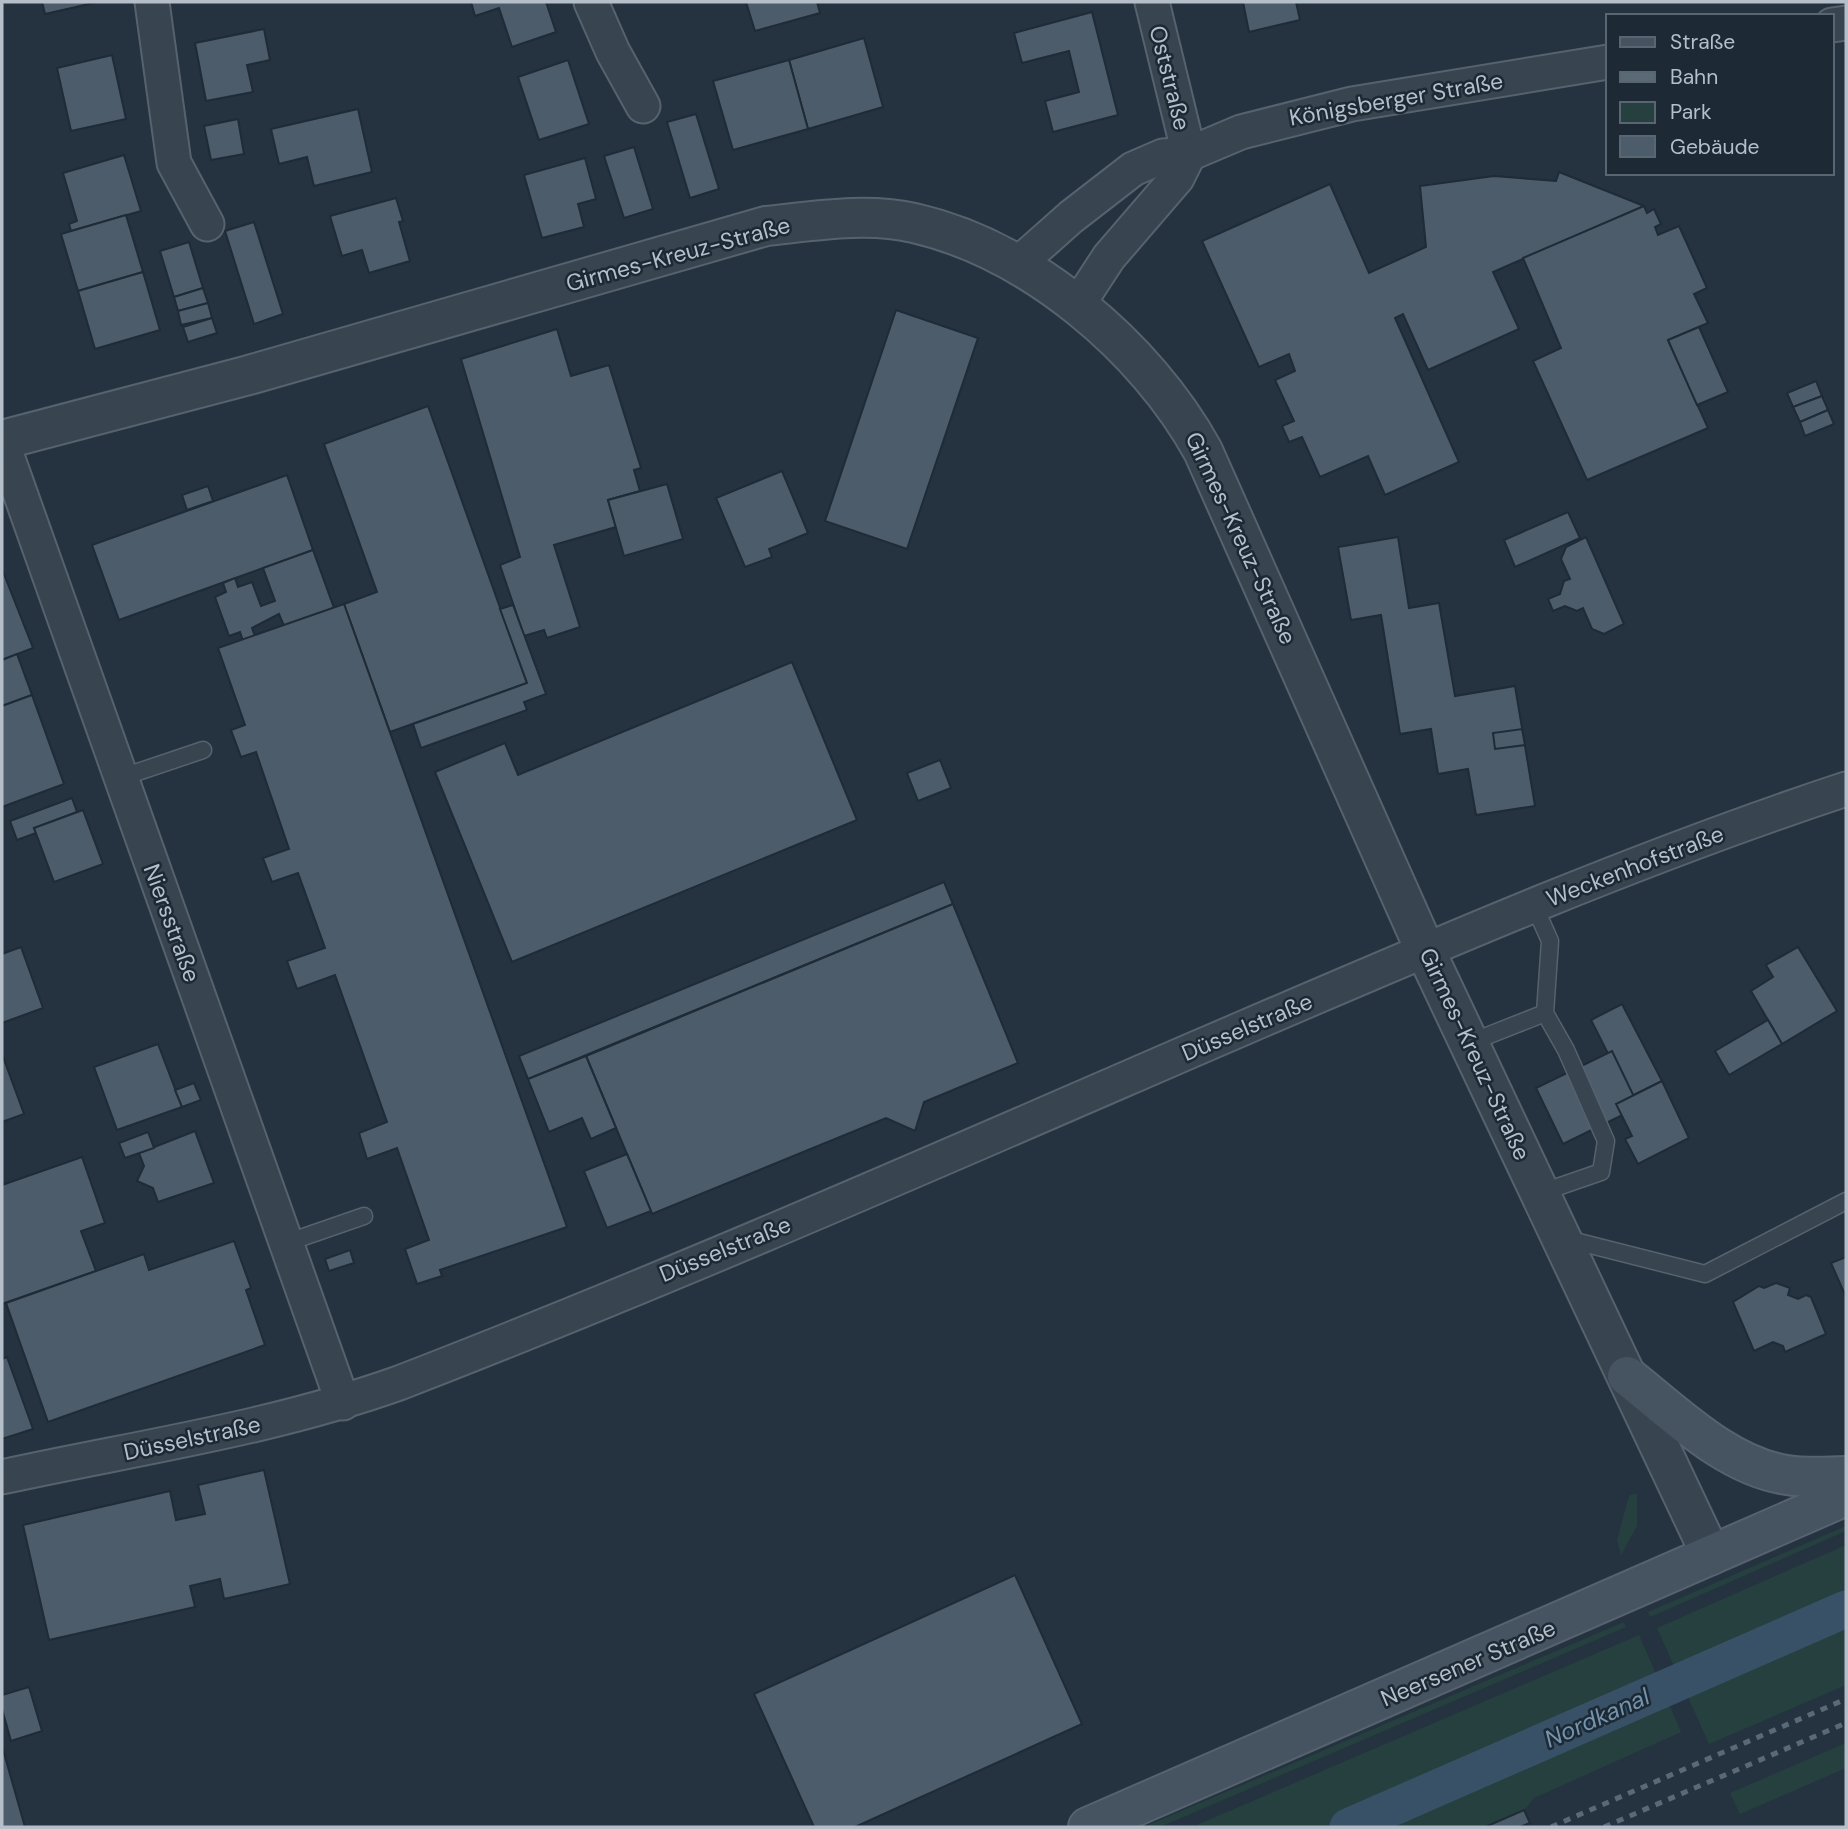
<svg xmlns="http://www.w3.org/2000/svg" width="1848" height="1829" font-family="'DM Sans',sans-serif">
  <style>
    .green { fill: #264040 }
    .lines { fill: none; stroke-linecap: round; stroke-linejoin: round }
    .canal { stroke: #385167; stroke-width: 37 }
    .building { fill: #4d5c6a; stroke: #1f2b36; stroke-width: 2 }
    .service-casing { stroke: #56626d; stroke-width: 19 }
    .minor-casing { stroke: #56626d; stroke-width: 37 }
    .tertiary-casing { stroke: #56626d; stroke-width: 42 }
    .secondary-casing { stroke: #56626d; stroke-width: 42 }
    .service { stroke: #38444f; stroke-width: 16 }
    .minor { stroke: #38444f; stroke-width: 33 }
    .tertiary { stroke: #38444f; stroke-width: 38 }
    .secondary { stroke: #465462; stroke-width: 38 }
    .rail { stroke: #5a6976; stroke-width: 5; stroke-dasharray: 7 7; stroke-linecap: butt }
    .labels { text-anchor: middle; stroke-width: 5; stroke-linejoin: round; paint-order: stroke }
    .street-label { font-size: 23px; fill: #b4bfca; stroke: #1d2934 }
    .water-label { font-size: 24px; font-style: italic; fill: #7494ad; stroke: #1d2934 }
  </style>
  <rect width="100%" height="100%" fill="#24333f"/>
  <!-- green -->
  <g class="green">
    <path d="M1637,1494V1526L1621,1555L1617,1541L1628,1499L1630,1495Z"/>
    <path d="M1846,1526V1531L1650,1617L1648,1612Z"/>
    <path d="M1846,1545V1685L1709,1744L1657,1628Z"/>
    <path d="M1624,1622L1626,1627L1160,1827H1144Z"/>
    <path d="M1639,1635L1681,1732L1534,1798L1520,1816L1493,1827H1192Z"/>
    <path d="M1846,1743V1768L1740,1814L1730,1793Z"/>
  </g>
  <g class="lines">
    <!-- canal -->
    <path class="canal" d="M1348,1827L1846,1609"/>
  </g>
  <!-- building -->
  <g class="building">
    <path d="M42,2H98L45,14Z"/>
    <path d="M471,2H546L556,32L512,47L499,8L475,16Z"/>
    <path d="M746,2H817L820,13L755,31Z"/>
    <path d="M1243,2H1296L1300,20L1249,32Z"/>
    <path d="M1092,12L1118,115L1053,132L1045,101L1079,92L1069,51L1022,63L1014,33Z"/>
    <path d="M264,29L270,60L247,65L253,92L206,101L195,43Z"/>
    <path d="M864,38L883,107L808,129L789,60Z"/>
    <path d="M112,55L126,119L71,131L57,68Z"/>
    <path d="M568,60L589,124L539,140L518,77Z"/>
    <path d="M789,60L808,129L733,150L713,81Z"/>
    <path d="M358,109L372,172L314,186L307,157L279,164L271,129Z"/>
    <path d="M696,114L719,189L690,198L667,122Z"/>
    <path d="M238,119L244,154L211,160L204,126Z"/>
    <path d="M634,147L653,209L624,218L604,156Z"/>
    <path d="M124,155L141,211L71,231L69,224L77,221L63,173Z"/>
    <path d="M585,158L596,199L578,204L584,227L542,238L524,175Z"/>
    <path d="M1559,172L1644,206L1493,272L1519,329L1428,370L1403,314L1395,318L1459,462L1385,495L1368,456L1320,477L1302,437L1289,442L1282,426L1294,421L1275,380L1295,371L1289,354L1259,367L1202,241L1330,184L1369,273L1426,247L1420,186L1494,176L1556,181Z"/>
    <path d="M396,198L403,221L399,222L410,261L369,273L362,250L342,256L330,216Z"/>
    <path d="M1644,206L1647,213L1654,209L1661,224L1655,227L1658,235L1679,226L1707,288L1694,294L1708,323L1668,340L1708,428L1587,480L1533,361L1561,348L1523,258Z"/>
    <path d="M126,215L143,272L78,291L61,234Z"/>
    <path d="M254,222L283,314L254,324L225,231Z"/>
    <path d="M189,242L203,288L174,297L160,251Z"/>
    <path d="M143,272L160,330L95,349L78,291Z"/>
    <path d="M203,288L208,303L178,311L174,297Z"/>
    <path d="M208,303L212,318L181,325L178,311Z"/>
    <path d="M896,310L978,338L907,549L825,521Z"/>
    <path d="M212,318L217,333L188,342L183,327Z"/>
    <path d="M1699,327L1728,392L1697,405L1668,340Z"/>
    <path d="M557,329L571,376L609,365L641,468L634,470L640,491L608,500L616,527L554,545L580,627L547,638L544,630L524,636L500,565L520,557L461,359Z"/>
    <path d="M1816,381L1822,396L1793,407L1787,393Z"/>
    <path d="M1822,396L1828,410L1800,422L1793,407Z"/>
    <path d="M428,406L527,683L390,732L344,604L377,592L324,444Z"/>
    <path d="M1828,410L1834,424L1805,436L1800,422Z"/>
    <path d="M782,471L808,533L769,549L772,557L745,567L716,498Z"/>
    <path d="M287,475L313,550L119,620L92,545Z"/>
    <path d="M667,484L683,539L624,556L608,500Z"/>
    <path d="M208,486L213,501L187,510L182,495Z"/>
    <path d="M1568,512L1580,538L1515,567L1504,540Z"/>
    <path d="M1398,537L1409,608L1439,603L1455,696L1515,686L1535,806L1476,815L1468,769L1438,774L1431,729L1400,734L1381,615L1351,620L1338,547Z"/>
    <path d="M1586,537L1624,624L1604,634L1592,629L1583,608L1577,611L1565,606L1553,611L1548,599L1560,594L1564,581L1570,579L1561,559L1566,547Z"/>
    <path d="M313,550L334,608L284,626L279,614L252,628L255,636L243,641L240,632L229,636L215,597L226,592L223,583L235,578L238,587L252,582L261,606L275,601L263,568Z"/>
    <path d="M2,569L33,648L2,660Z"/>
    <path d="M344,604L567,1227L440,1270L442,1276L417,1284L405,1249L429,1240L397,1148L367,1159L359,1133L387,1122L335,975L297,989L287,961L325,948L298,873L272,882L263,858L289,849L256,752L241,757L231,730L245,725L218,648Z"/>
    <path d="M513,605L546,694L524,702L527,710L421,748L413,724L527,683L500,609Z"/>
    <path d="M17,654L32,695L2,706V660Z"/>
    <path d="M792,662L857,820L512,962L435,772L505,743L518,775Z"/>
    <path d="M32,695L64,784L2,807V706Z"/>
    <path d="M1522,729L1525,745L1495,749L1493,733Z"/>
    <path d="M940,760L951,788L918,801L907,773Z"/>
    <path d="M72,798L77,812L34,828L36,833L17,840L10,821Z"/>
    <path d="M83,810L103,864L54,882L34,828Z"/>
    <path d="M944,882L953,904L528,1079L519,1056Z"/>
    <path d="M953,904L1018,1063L924,1102L915,1131L886,1118L652,1214L586,1056Z"/>
    <path d="M21,947L43,1008L2,1023V954Z"/>
    <path d="M1798,947L1837,1011L1782,1044L1751,991L1773,977L1766,965Z"/>
    <path d="M1622,1004L1662,1081L1630,1097L1591,1020Z"/>
    <path d="M1768,1020L1782,1044L1729,1075L1715,1051Z"/>
    <path d="M158,1044L182,1107L117,1130L94,1067Z"/>
    <path d="M1612,1051L1639,1107L1563,1144L1536,1088Z"/>
    <path d="M2,1054L24,1114L2,1122Z"/>
    <path d="M586,1056L616,1128L591,1139L582,1118L549,1132L528,1079Z"/>
    <path d="M1662,1081L1689,1138L1638,1164L1625,1139L1632,1136L1616,1104Z"/>
    <path d="M194,1083L201,1100L182,1107L175,1090Z"/>
    <path d="M195,1131L214,1183L158,1202L153,1188L137,1181L144,1166L139,1153Z"/>
    <path d="M148,1132L154,1148L125,1158L119,1143Z"/>
    <path d="M627,1154L651,1211L607,1228L584,1171Z"/>
    <path d="M82,1157L105,1223L81,1231L96,1271L2,1304V1185Z"/>
    <path d="M234,1241L251,1288L246,1290L265,1345L48,1422L6,1303L144,1254L149,1270Z"/>
    <path d="M350,1250L354,1263L329,1271L325,1259Z"/>
    <path d="M1846,1257V1297L1831,1263Z"/>
    <path d="M1776,1283L1790,1288L1788,1295L1798,1299L1806,1295L1811,1297L1826,1334L1785,1352L1783,1346L1773,1342L1754,1351L1733,1302L1759,1286L1764,1288Z"/>
    <path d="M7,1357L33,1429L2,1439V1359Z"/>
    <path d="M264,1470L290,1584L224,1599L220,1579L190,1586L195,1607L49,1640L23,1525L170,1491L176,1520L205,1514L198,1485Z"/>
    <path d="M1015,1575L1082,1724L855,1827H814L754,1694Z"/>
    <path d="M29,1687L42,1731L11,1741L2,1709V1695Z"/>
    <path d="M2,1746L25,1827H2Z"/>
    <path d="M1524,1810L1530,1823L1520,1827H1485Z"/>
  </g>
  <g class="lines">
    <!-- service casing -->
    <g class="service-casing">
      <g id="service">
        <path d="M120,778L203,750"/>
        <path d="M1534,905L1550,941L1545,1013L1566,1050L1606,1141L1601,1172L1540,1193"/>
        <path d="M1469,1043L1545,1013"/>
        <path d="M1567,1239L1705,1274L1846,1201"/>
        <path d="M286,1243L364,1216"/>
      </g>
    </g>
    <!-- minor casing -->
    <g class="minor-casing">
      <g id="minor">
        <path d="M152,2L174,163L207,224"/>
        <path d="M591,2L613,52L643,106"/>
        <path d="M1152,2L1189,154"/>
        <path d="M1832,25L1846,23"/>
        <path d="M1017,265L1071,217L1133,169L1163,156L1189,154L1241,132L1352,104L1608,62"/>
        <path d="M1077,306L1109,257L1177,178L1189,154"/>
        <path d="M2,442L343,1403"/>
        <path d="M2,1477C135,1448 270,1429 399,1383C668,1279 932,1163 1197,1048C1411,956 1625,862 1846,789"/>
      </g>
    </g>
    <!-- tertiary casing -->
    <g class="tertiary-casing">
      <path id="tertiary" d="M2,440L249,375L766,226C814,221 867,212 914,223C1031,250 1146,347 1203,451L1425,950L1711,1555"/>
    </g>
    <!-- secondary casing -->
    <g class="secondary-casing">
      <g id="secondary">
        <path d="M1627,1376C1673,1412 1726,1466 1787,1475C1805,1478 1827,1477 1846,1476"/>
        <path d="M1088,1827L1846,1496"/>
      </g>
    </g>
    <!-- service -->
    <use href="#service" class="service"/>
    <!-- minor -->
    <use href="#minor" class="minor"/>
    <!-- tertiary -->
    <use href="#tertiary" class="tertiary"/>
    <!-- secondary -->
    <use href="#secondary" class="secondary"/>
    <!-- rail -->
    <g class="rail">
      <path d="M1551,1827L1846,1699"/>
      <path d="M1604,1827L1846,1723"/>
    </g>
  </g>
  <g class="labels">
    <!-- street labels -->
    <g class="street-label">
      <text transform="translate(1170 78) rotate(76)" y="8">Oststraße</text>
      <text transform="translate(1396 99) rotate(-10)" y="8">Königsberger Straße</text>
      <text transform="translate(678 254) rotate(-15)" y="8">Girmes-Kreuz-Straße</text>
      <text transform="translate(1241 538) rotate(65)" y="8">Girmes-Kreuz-Straße</text>
      <text transform="translate(1635 866) rotate(-21)" y="8">Weckenhofstraße</text>
      <text transform="translate(172 923) rotate(70)" y="8">Niersstraße</text>
      <text transform="translate(1247 1027) rotate(-23)" y="8">Düsselstraße</text>
      <text transform="translate(1475 1054) rotate(65)" y="8">Girmes-Kreuz-Straße</text>
      <text transform="translate(725 1249) rotate(-22)" y="8">Düsselstraße</text>
      <text transform="translate(192 1438) rotate(-12)" y="8">Düsselstraße</text>
      <text transform="translate(1468 1663) rotate(-23)" y="8">Neersener Straße</text>
    </g>
    <!-- water labels -->
    <g class="water-label">
      <text transform="translate(1597 1718) rotate(-24)" y="8">Nordkanal</text>
    </g>
  </g>
  <!-- border -->
  <rect width="1848" height="1829" fill="none" stroke="#b4bfca" stroke-width="7"/>
  <!-- legend -->
  <rect x="1606" y="14" width="228" height="161" fill="#1d2934" stroke="#596570" stroke-width="2"/>
  <rect x="1620" y="37" width="35" height="10" fill="#465462" stroke="#596570" stroke-width="2"/>
  <text x="1670" y="49" font-size="21" fill="#b4bfca">Straße</text>
  <rect x="1620" y="72" width="35" height="10" fill="#5a6976" stroke="#596570" stroke-width="2"/>
  <text x="1670" y="84" font-size="21" fill="#b4bfca">Bahn</text>
  <rect x="1620" y="102" width="35" height="21" fill="#264040" stroke="#596570" stroke-width="2"/>
  <text x="1670" y="119" font-size="21" fill="#b4bfca">Park</text>
  <rect x="1620" y="136" width="35" height="21" fill="#4d5c6a" stroke="#596570" stroke-width="2"/>
  <text x="1670" y="154" font-size="21" fill="#b4bfca">Gebäude</text>
</svg>
